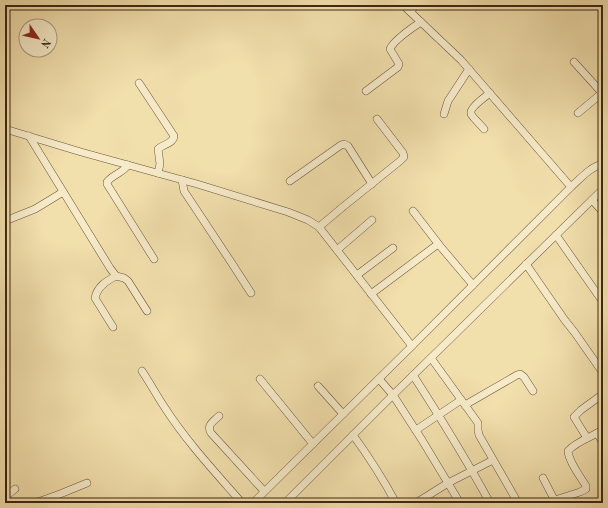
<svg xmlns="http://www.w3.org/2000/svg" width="608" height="508" font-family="'Old Standard TT',serif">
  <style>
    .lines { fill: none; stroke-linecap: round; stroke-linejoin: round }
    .minor-casing { stroke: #6a5538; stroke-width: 8 }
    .minor { stroke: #f6eac9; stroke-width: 7 }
  </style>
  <rect width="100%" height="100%" fill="#f1dfac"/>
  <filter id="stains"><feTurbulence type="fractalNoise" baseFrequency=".005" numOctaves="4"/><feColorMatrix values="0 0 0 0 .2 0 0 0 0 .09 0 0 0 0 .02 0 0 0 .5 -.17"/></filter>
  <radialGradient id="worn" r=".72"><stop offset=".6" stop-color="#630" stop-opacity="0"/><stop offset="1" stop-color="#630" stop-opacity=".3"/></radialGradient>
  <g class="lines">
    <!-- minor casing -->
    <g class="minor-casing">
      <g id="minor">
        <path d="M403,5L461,60L571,187"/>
        <path d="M410,11L417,5"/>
        <path d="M574,62L603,94"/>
        <path d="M139,83L174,136C173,144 163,144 158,149L160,164L158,173"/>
        <path d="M366,91L398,67L399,64L390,49C393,41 413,27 421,22"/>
        <path d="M578,113L602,93"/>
        <path d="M444,114L448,101L469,69"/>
        <path d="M5,129L81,152L197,184L288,212L308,220L319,227L412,346"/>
        <path d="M484,129C480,124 474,119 471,114C469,108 485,97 490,93"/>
        <path d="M29,136L110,268L116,276L124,278L128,281L147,311"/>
        <path d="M128,165C123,173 113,174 107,182V184L154,259"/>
        <path d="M182,180L184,191L231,262L251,293"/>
        <path d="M290,181L341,145L344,144L348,146L372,184"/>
        <path d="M592,200L603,212"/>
        <path d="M413,211L440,246L473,285"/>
        <path d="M5,221L35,209L63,192"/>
        <path d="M319,227L344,206L400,161L404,157L403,153L377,119"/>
        <path d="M556,235L603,302"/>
        <path d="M337,250L372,220"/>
        <path d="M526,264L564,319L575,333L603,373"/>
        <path d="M357,275L393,248"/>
        <path d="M371,294L438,244"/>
        <path d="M113,327L95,298C97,287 106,281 116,276"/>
        <path d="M431,358L478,423V430L479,435L518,503"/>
        <path d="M142,371C150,383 157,396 165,408C187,442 215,472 242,503"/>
        <path d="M413,375C440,417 466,459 490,503"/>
        <path d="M260,379L313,444"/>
        <path d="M379,379L393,395L422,440L460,503"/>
        <path d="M318,386L343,414"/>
        <path d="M465,405L517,375L520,374L524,377L533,391"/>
        <path d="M219,416C214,421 206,425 211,433L264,491"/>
        <path d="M416,430L461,400"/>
        <path d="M597,433L603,443"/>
        <path d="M353,435C369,457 383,479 396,503"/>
        <path d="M587,438L574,417L581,410L603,394"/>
        <path d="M543,478L556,503"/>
        <path d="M5,497L15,489"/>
        <path d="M555,500L580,492L586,489V486C580,476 569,462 568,451C575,442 593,436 603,430"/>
        <path d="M35,503L60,494L87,483"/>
        <path d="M253,503L412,346L571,187C580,179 591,166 603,164"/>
        <path d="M285,503L393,395L603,189"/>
        <path d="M416,503L448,483L493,460"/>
        <path d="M602,503L603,502"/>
      </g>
    </g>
    <!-- minor -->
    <use href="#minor" class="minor"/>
  </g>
  <!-- margin -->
  <rect width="608" height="508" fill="none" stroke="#f1dfac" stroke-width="20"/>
  <rect x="6" y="6" width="596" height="496" fill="none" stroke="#3d2712" stroke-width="2"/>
  <rect x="10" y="10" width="588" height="488" fill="none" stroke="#3d2712"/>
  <!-- north arrow -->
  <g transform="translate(38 38) rotate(124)"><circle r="19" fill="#f6eac9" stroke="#ac9c80"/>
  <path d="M0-3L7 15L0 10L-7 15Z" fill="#8f2418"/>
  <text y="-6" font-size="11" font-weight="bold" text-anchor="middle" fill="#3d2712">N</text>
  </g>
  <rect width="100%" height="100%" filter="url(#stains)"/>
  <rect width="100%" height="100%" fill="url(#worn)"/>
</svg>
